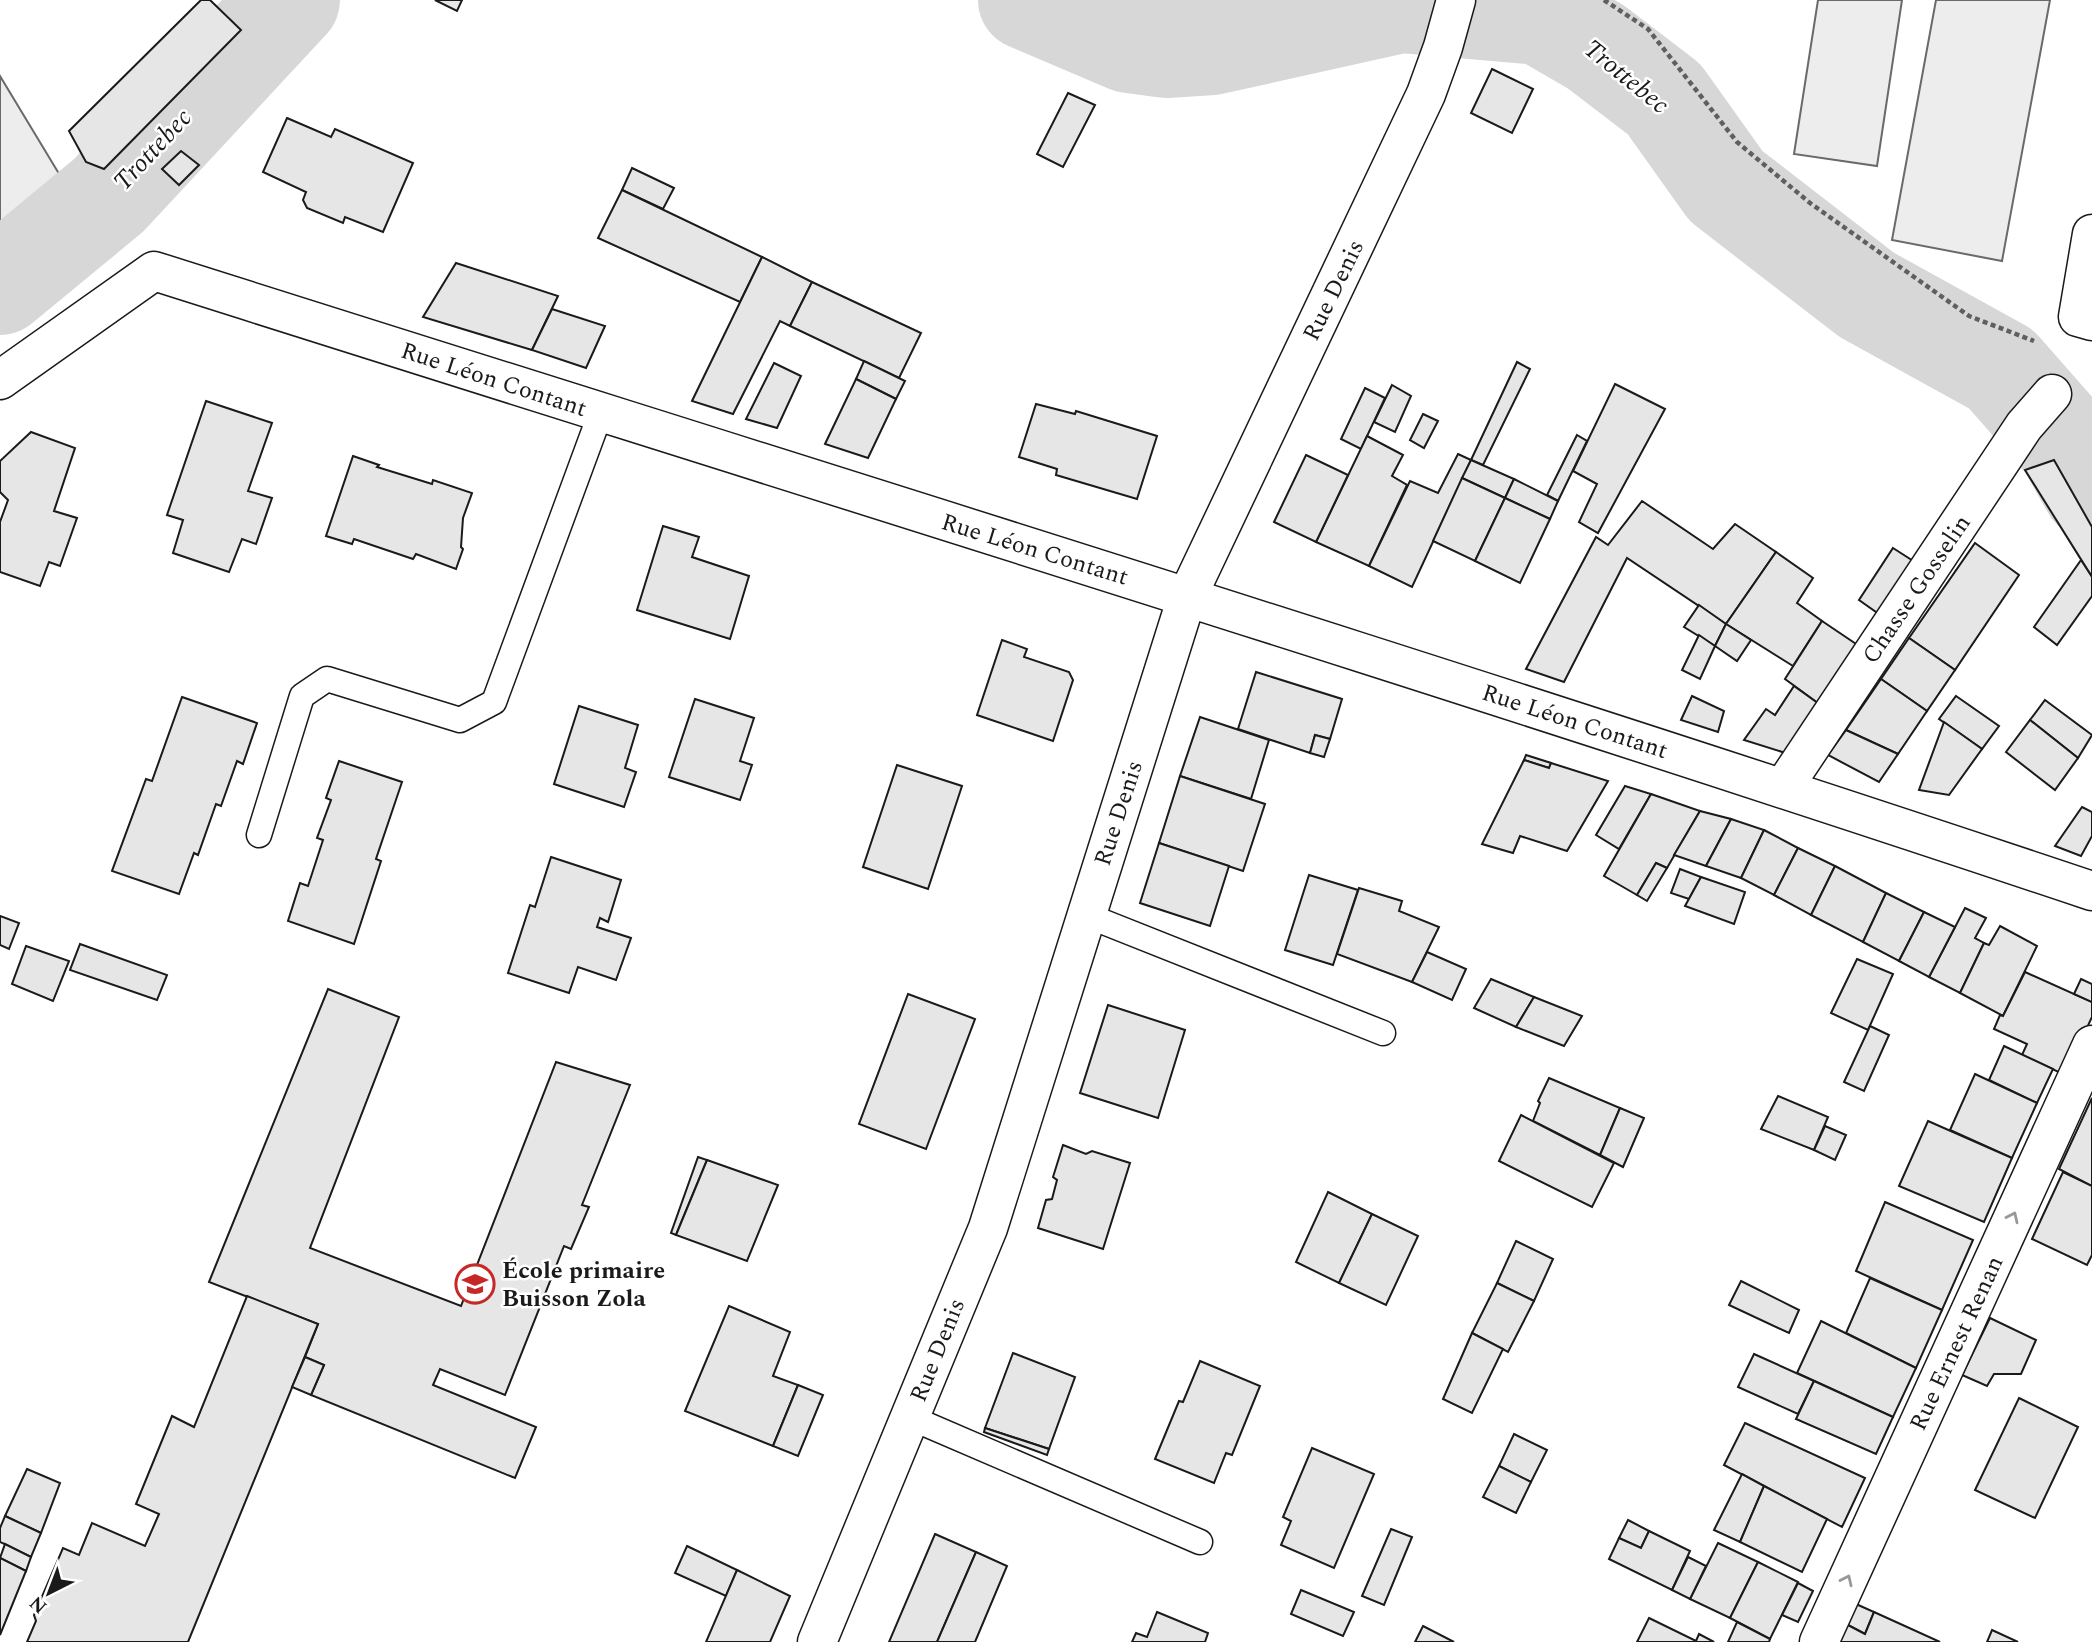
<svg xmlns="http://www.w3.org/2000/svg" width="2092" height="1642" font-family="Spectral,serif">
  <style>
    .built { fill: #ededed; stroke: #6a6a6a; stroke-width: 2 }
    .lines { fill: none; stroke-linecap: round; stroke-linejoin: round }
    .river { stroke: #d7d7d7; stroke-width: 100 }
    .building { fill: #e6e6e6; stroke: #1a1a1a; stroke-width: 2 }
    .lane-casing { stroke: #1a1a1a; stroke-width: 27 }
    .street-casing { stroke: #1a1a1a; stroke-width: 41 }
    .path { stroke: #5f5f5f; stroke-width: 4.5; stroke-dasharray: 5 3.5; stroke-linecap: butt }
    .lane { stroke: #fff; stroke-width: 24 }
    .street { stroke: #fff; stroke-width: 38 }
    .oneway { stroke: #989898 }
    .labels { text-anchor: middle; stroke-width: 5; stroke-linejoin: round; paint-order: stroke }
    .street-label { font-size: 24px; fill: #1a1a1a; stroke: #fff }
    .poi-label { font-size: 24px; font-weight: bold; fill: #1a1a1a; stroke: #fff; text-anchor: start }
    .water-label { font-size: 26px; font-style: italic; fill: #1a1a1a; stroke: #fff }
  </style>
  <rect width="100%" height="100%" fill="#fff"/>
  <!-- built -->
  <g class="built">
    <path d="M1818,0H1902L1877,166L1794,154Z"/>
    <path d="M1936,0H2050L2002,261L1892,240Z"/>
    <path d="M0,76L67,187L0,240Z"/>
  </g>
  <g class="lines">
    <!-- river -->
    <g class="river">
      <path d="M1028,0L1129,43L1166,48L1212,45L1401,3L1541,15L1596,47L1664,99L1726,186L1867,295L2001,369L2066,443L2092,489"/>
      <path d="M0,285L109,195L290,0"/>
    </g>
  </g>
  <!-- building -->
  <g class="building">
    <path d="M201,0H210L241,30L104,169L86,162L69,131Z"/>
    <path d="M435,0H462L457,11Z"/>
    <path d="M1492,69L1533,89L1512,133L1471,113Z"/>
    <path d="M1068,93L1095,105L1063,167L1037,154Z"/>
    <path d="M287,118L331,137L335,129L413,163L383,232L345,217L343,223L307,208L303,200L306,192L263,172Z"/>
    <path d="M181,151L199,165L179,185L162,169Z"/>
    <path d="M632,168L674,188L663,209L622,190Z"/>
    <path d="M622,190L762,257L740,302L598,238Z"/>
    <path d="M762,257L812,282L790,326L780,321L733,414L692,401Z"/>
    <path d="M456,263L558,296L532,350L423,317Z"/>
    <path d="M812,282L921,333L899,378L790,326Z"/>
    <path d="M552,309L605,326L586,368L532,350Z"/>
    <path d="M864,361L905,381L896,399L856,379Z"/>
    <path d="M1517,362L1530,369L1483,465L1471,460Z"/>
    <path d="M774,363L801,376L777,428L746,419Z"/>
    <path d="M856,379L896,399L868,458L825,444Z"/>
    <path d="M1615,384L1665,409L1598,533L1579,522L1597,484L1573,471Z"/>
    <path d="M1392,385L1411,396L1395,432L1374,422Z"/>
    <path d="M1365,388L1385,398L1361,449L1341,439Z"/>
    <path d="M206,401L272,423L248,491L272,498L256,544L242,539L229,572L173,553L183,520L167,515Z"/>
    <path d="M1036,404L1075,414L1076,411L1157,436L1137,499L1056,475L1057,469L1019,457Z"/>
    <path d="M1423,414L1438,421L1424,448L1410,440Z"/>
    <path d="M31,432L75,448L54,511L77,518L60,566L49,562L40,586L0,572V522L8,500L0,492V461Z"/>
    <path d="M1577,435L1587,441L1558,501L1547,495Z"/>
    <path d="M1367,436L1403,455L1392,476L1407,485L1369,566L1316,542Z"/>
    <path d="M1458,454L1471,460L1412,587L1369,566L1410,481L1438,493Z"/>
    <path d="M1306,455L1348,475L1316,542L1274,522Z"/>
    <path d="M353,456L379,465L377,467L432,484L433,480L472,493L463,518L461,547L463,549L456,569L416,554L413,559L354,539L352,544L326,536Z"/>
    <path d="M1471,460L1514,479L1505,498L1462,478Z"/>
    <path d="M2054,460L2092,527V577L2025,470Z"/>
    <path d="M1462,478L1505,498L1475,561L1433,541Z"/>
    <path d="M1514,479L1558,501L1550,519L1505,498Z"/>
    <path d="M1505,498L1550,519L1520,583L1475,561Z"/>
    <path d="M1642,501L1713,549L1735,524L1776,552L1726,624L1627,558L1564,682L1526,669L1596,537L1608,545Z"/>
    <path d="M663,526L699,537L692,557L749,576L730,639L637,610Z"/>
    <path d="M1975,543L2019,575L1955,670L1909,638Z"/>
    <path d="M1893,548L1921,566L1886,619L1859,600Z"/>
    <path d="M1776,552L1813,578L1797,603L1822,621L1793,666L1726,624Z"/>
    <path d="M2081,560L2092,577V596L2057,645L2034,627Z"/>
    <path d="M1699,605L1726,624L1715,646L1684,627Z"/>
    <path d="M1822,621L1865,650L1826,709L1785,679Z"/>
    <path d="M1726,624L1751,640L1737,661L1715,646Z"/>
    <path d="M1699,635L1715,646L1700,679L1682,670Z"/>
    <path d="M1909,638L1955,670L1927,711L1881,679Z"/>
    <path d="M1002,640L1027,649L1024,657L1069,672L1073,680L1053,741L977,715Z"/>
    <path d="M1256,672L1342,699L1330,739L1315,735L1310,753L1238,729Z"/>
    <path d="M1881,679L1927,711L1898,754L1846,730Z"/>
    <path d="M1794,686L1826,709L1795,756L1744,740L1766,709L1775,715Z"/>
    <path d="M1692,696L1724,711L1718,732L1681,720Z"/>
    <path d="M1956,696L1999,726L1982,749L1939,719Z"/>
    <path d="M182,697L257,723L243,764L237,761L221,806L216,804L198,855L194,853L179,894L112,871L146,779L152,781Z"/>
    <path d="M695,699L754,718L740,761L752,765L740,800L669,777Z"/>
    <path d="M2045,700L2092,735L2078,758L2030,720Z"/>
    <path d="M579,706L638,725L625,768L636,772L624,807L554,784Z"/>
    <path d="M1200,717L1269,740L1251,799L1180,776Z"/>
    <path d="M2030,720L2078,758L2055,790L2006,752Z"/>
    <path d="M1944,722L1982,749L1949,795L1919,790Z"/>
    <path d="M1846,730L1898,754L1879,782L1828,755Z"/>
    <path d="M1315,735L1330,739L1324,757L1310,753Z"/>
    <path d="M1526,755L1551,763L1549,768L1524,760Z"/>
    <path d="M1524,760L1549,768L1551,763L1608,781L1567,851L1520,836L1513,853L1482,844Z"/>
    <path d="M339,761L402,782L376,859L381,861L354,944L288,921L300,883L308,886L323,840L317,838L331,800L326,798Z"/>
    <path d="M897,765L962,786L928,889L863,867Z"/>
    <path d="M1180,776L1265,804L1243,871L1159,843Z"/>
    <path d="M1625,786L1651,794L1619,849L1596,835Z"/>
    <path d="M1651,794L1700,811L1667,868L1656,863L1637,895L1604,876Z"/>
    <path d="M2082,807L2092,812V836L2081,856L2055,846Z"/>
    <path d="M1700,811L1731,819L1706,866L1674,855Z"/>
    <path d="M1731,819L1764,830L1741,878L1706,866Z"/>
    <path d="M1764,830L1798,848L1774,895L1741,878Z"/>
    <path d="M1159,843L1229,866L1210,926L1140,903Z"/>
    <path d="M1798,848L1835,866L1811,915L1774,895Z"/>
    <path d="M551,857L621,880L608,922L600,918L597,927L631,938L616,980L578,967L569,993L508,973L530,905L535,907Z"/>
    <path d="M1656,863L1667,868L1647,901L1637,895Z"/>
    <path d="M1835,866L1886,893L1863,942L1811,915Z"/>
    <path d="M1680,869L1701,877L1689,899L1671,893Z"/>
    <path d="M1309,875L1358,890L1333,965L1285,950Z"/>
    <path d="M1701,877L1745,892L1734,924L1685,906Z"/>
    <path d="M1359,888L1402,901L1399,911L1439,927L1412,982L1337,954Z"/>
    <path d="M1886,893L1924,912L1899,961L1863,942Z"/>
    <path d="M1965,908L1986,918L1975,938L1984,943L1960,993L1929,977Z"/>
    <path d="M1924,912L1955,927L1929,977L1899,961Z"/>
    <path d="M0,916L19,923L9,949L0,945Z"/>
    <path d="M2000,926L2037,946L2003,1016L1960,993L1984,943L1989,945Z"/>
    <path d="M80,944L167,975L157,1000L70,970Z"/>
    <path d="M26,946L69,961L53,1001L12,984Z"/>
    <path d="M1427,952L1466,969L1452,1000L1412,982Z"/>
    <path d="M1857,959L1893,974L1868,1030L1831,1013Z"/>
    <path d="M2025,972L2092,1002V1017L2065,1075L2022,1055L2027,1044L1994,1029L2000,1015L2003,1016Z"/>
    <path d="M1491,979L1534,997L1516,1027L1474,1008Z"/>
    <path d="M2081,979L2092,984V1002L2074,994Z"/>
    <path d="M328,989L399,1017L310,1248L461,1306L556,1062L630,1085L582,1205L589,1207L571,1249L564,1246L505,1395L440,1369L433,1385L536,1427L515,1478L311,1395L324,1365L305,1357L318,1324L209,1282Z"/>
    <path d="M908,994L975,1019L926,1149L859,1124Z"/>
    <path d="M1534,997L1582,1016L1564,1046L1516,1027Z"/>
    <path d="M1108,1005L1185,1030L1158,1118L1080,1093Z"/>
    <path d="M1870,1026L1889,1035L1864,1091L1844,1082Z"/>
    <path d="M2004,1046L2053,1069L2037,1103L1989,1080Z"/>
    <path d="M1975,1074L2037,1103L2012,1158L1950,1130Z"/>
    <path d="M1549,1078L1620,1108L1600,1155L1533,1121L1540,1103L1538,1101Z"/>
    <path d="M1778,1096L1828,1117L1814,1150L1761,1129Z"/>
    <path d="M2092,1098V1186L2059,1169Z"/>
    <path d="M1620,1108L1644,1118L1623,1167L1600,1155Z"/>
    <path d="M1521,1115L1614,1163L1592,1207L1499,1161Z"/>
    <path d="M1928,1121L2012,1158L1984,1222L1899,1186Z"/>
    <path d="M1825,1126L1846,1135L1835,1160L1814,1150Z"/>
    <path d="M1063,1145L1086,1154L1092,1151L1130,1163L1103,1249L1038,1228L1046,1200L1052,1199L1057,1180L1053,1177Z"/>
    <path d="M698,1157L707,1160L676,1235L671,1233Z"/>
    <path d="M707,1160L778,1185L747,1261L676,1235Z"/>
    <path d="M2063,1172L2092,1186V1255L2087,1265L2032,1239Z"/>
    <path d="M1328,1192L1372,1214L1339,1283L1296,1262Z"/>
    <path d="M1885,1202L1973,1240L1942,1310L1856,1271Z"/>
    <path d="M1372,1214L1418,1236L1386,1305L1339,1283Z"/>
    <path d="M1516,1241L1553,1259L1534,1301L1497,1283Z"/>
    <path d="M1870,1278L1942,1310L1916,1368L1846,1333Z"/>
    <path d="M1741,1281L1799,1310L1789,1333L1729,1305Z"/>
    <path d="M1497,1283L1534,1301L1508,1352L1472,1333Z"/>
    <path d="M247,1296L318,1324L188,1642H27L36,1621L34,1615L63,1548L79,1555L92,1523L145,1546L159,1514L136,1504L172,1416L194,1427Z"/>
    <path d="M729,1306L790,1332L773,1376L798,1385L773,1446L685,1411Z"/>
    <path d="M1990,1318L2036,1340L2021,1374H1994L1987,1386L1962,1375Z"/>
    <path d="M1821,1321L1916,1368L1893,1417L1797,1373Z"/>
    <path d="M1472,1333L1503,1349L1472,1413L1443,1399Z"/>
    <path d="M1013,1353L1075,1377L1049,1449L985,1428Z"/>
    <path d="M1754,1354L1814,1381L1798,1414L1738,1387Z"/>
    <path d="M305,1357L324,1365L311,1395L292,1387Z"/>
    <path d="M1200,1361L1260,1386L1232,1455L1226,1453L1214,1483L1155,1459L1179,1401L1183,1402Z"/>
    <path d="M1814,1381L1893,1417L1876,1454L1796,1419Z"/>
    <path d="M798,1385L823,1395L798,1456L773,1446Z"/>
    <path d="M2019,1398L2078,1427L2035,1518L1975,1490Z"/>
    <path d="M1745,1423L1865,1478L1842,1527L1724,1465Z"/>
    <path d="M985,1428L1049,1449L1047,1455L984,1432Z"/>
    <path d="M1514,1434L1547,1450L1531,1482L1499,1466Z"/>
    <path d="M1312,1448L1374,1474L1334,1568L1281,1545L1291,1521L1283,1517Z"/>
    <path d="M1499,1466L1531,1482L1516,1513L1483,1497Z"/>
    <path d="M27,1469L60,1483L41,1533L5,1516Z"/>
    <path d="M1742,1474L1764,1486L1740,1542L1714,1530Z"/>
    <path d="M1764,1486L1827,1519L1802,1572L1740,1542Z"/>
    <path d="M5,1516L41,1533L31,1557L0,1542V1528Z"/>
    <path d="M1628,1520L1649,1531L1641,1548L1619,1538Z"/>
    <path d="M1391,1529L1412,1537L1384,1605L1362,1596Z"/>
    <path d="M1649,1531L1690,1551L1672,1590L1609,1559L1619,1538L1641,1548Z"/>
    <path d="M935,1534L976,1552L937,1642H889Z"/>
    <path d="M1718,1543L1758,1562L1730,1618L1690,1599Z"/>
    <path d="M5,1544L31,1557L26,1571L0,1558Z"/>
    <path d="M687,1546L737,1570L726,1596L675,1573Z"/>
    <path d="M976,1552L1007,1566L975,1642H937Z"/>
    <path d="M1688,1557L1706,1566L1690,1599L1672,1590Z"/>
    <path d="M0,1558L26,1571L0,1635Z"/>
    <path d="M1758,1562L1798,1582L1770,1639L1730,1618Z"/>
    <path d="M737,1570L790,1596L770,1642H706Z"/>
    <path d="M1798,1583L1813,1591L1798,1622L1782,1615Z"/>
    <path d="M1301,1590L1354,1612L1343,1636L1291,1614Z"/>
    <path d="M1856,1604L1874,1612L1865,1634L1846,1624Z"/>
    <path d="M1157,1612L1208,1633L1205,1642H1132L1136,1633L1147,1637Z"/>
    <path d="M1874,1612L1940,1642H1838L1846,1624L1865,1634Z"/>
    <path d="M1649,1618L1696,1641L1699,1634L1714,1642H1637Z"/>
    <path d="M1737,1622L1770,1639L1769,1642H1728Z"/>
    <path d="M1423,1626L1454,1642H1415Z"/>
    <path d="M1992,1630L2018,1642H1987Z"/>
  </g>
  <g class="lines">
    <!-- lane casing -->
    <g class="lane-casing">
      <g id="lane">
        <path d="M259,835L302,696L327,679L460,720L494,702L601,412"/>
        <path d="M1086,915L1383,1033"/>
        <path d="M909,1417L1200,1542"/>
      </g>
    </g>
    <!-- street casing -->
    <g class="street-casing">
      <g id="street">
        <path d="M2092,234L2078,317L2092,321"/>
        <path d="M0,380L154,271C801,476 1449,676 2092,891"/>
        <path d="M1783,788L2024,426L2052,394"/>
        <path d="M817,1642L988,1228L1187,597L1426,94L1443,47L1456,0"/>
        <path d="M1819,1642L2092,1045"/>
      </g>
    </g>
    <!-- path -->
    <path class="path" d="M1604,0L1648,29L1737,142L1810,203L1969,316L2034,341"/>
    <!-- lane -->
    <use href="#lane" class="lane"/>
    <!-- street -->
    <use href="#street" class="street"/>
  </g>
  <!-- one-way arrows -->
  <defs><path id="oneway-chevron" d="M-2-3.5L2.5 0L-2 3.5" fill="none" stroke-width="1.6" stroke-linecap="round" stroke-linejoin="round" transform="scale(1.75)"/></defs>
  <g class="oneway">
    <use href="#oneway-chevron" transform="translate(2013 1217) rotate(-65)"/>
    <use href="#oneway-chevron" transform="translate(1847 1580) rotate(-65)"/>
  </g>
  <!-- icons -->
  <defs>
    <g id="school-ring" transform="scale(2.0125)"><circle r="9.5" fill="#fff" stroke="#c62828" stroke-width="1.5"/><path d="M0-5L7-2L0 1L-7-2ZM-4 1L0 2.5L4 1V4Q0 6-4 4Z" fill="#c62828"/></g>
  </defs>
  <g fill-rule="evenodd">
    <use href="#school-ring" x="475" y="1284"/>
  </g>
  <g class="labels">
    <!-- street labels -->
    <g class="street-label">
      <text transform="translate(1333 290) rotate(-64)" y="8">Rue Denis</text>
      <text transform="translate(494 379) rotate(18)" y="8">Rue Léon Contant</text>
      <text transform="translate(1035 549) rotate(17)" y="8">Rue Léon Contant</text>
      <text transform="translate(1916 589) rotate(-56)" y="8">Chasse Gosselin</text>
      <text transform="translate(1575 721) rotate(18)" y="8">Rue Léon Contant</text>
      <text transform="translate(1118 813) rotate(-72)" y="8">Rue Denis</text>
      <text transform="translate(1956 1343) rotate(-65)" y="8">Rue Ernest Renan</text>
      <text transform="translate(937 1350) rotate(-68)" y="8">Rue Denis</text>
    </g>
    <!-- poi labels -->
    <g class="poi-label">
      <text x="502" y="1278">École primaire<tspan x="502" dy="28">Buisson Zola</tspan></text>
    </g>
    <!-- water labels -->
    <g class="water-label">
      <text transform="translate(1627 76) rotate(39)" y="9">Trottebec</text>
      <text transform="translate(152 149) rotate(-47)" y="9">Trottebec</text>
    </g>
  </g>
  <!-- north arrow -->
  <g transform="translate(49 1593) rotate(222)" stroke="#ffffff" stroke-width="5" paint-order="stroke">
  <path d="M0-5L12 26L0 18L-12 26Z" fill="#1a1a1a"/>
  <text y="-10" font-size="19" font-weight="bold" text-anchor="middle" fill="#1a1a1a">N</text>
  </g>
</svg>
